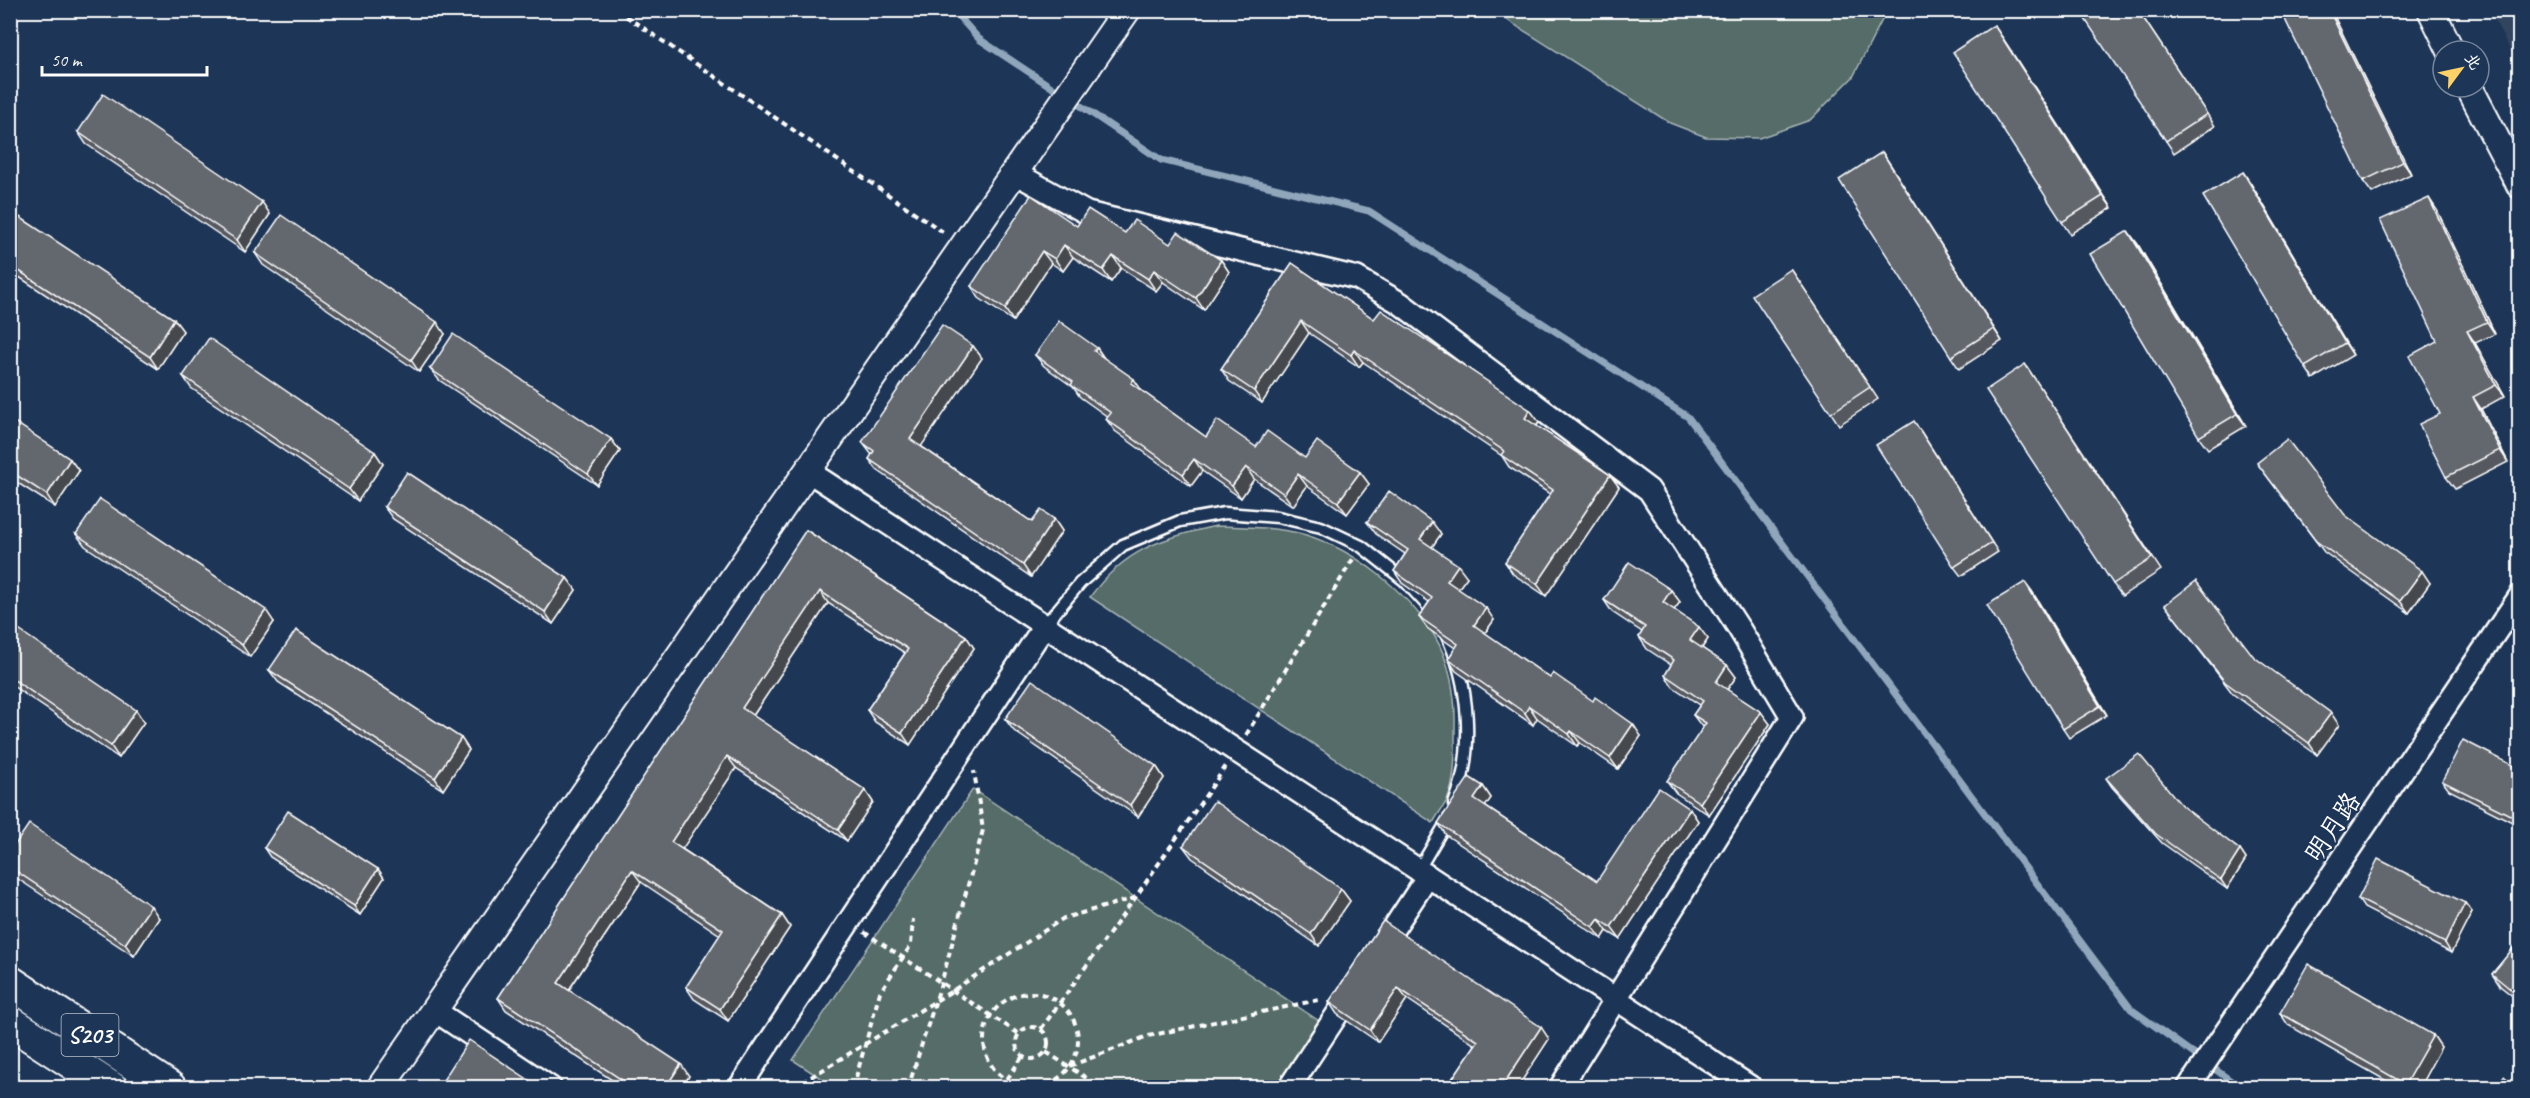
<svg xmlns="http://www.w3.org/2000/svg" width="2530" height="1098" font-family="Caveat,'LXGW WenKai TC',sans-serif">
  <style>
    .built { fill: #32445e }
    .green { fill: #556c68; stroke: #aab6b4; stroke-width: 1.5 }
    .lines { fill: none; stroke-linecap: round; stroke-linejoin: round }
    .stream { stroke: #90a6bb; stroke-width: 7 }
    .service-casing { stroke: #fff; stroke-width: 15 }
    .minor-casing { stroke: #fff; stroke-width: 26 }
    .tertiary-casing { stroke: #fff; stroke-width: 30 }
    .primary-casing { stroke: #fff; stroke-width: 36 }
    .path { stroke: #fff; stroke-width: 4; stroke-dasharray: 6 4.5; stroke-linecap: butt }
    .service { stroke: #1d3557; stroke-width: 10 }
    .minor { stroke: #1d3557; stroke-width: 21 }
    .tertiary { stroke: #1d3557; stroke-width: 26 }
    .primary { stroke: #1d3557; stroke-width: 32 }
    .wall { fill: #55595f; stroke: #fff; stroke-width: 1.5 }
    .shaded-wall { fill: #45484d; stroke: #fff; stroke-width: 1.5 }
    .building { fill: #63676e; stroke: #fff; stroke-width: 1.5 }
    .labels { text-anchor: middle; stroke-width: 4.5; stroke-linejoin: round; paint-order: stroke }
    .shield { fill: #1d3557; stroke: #bbc2cd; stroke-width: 1.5 }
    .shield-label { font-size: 24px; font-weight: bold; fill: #fff }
    .street-label { font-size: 26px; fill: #fff; stroke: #1d3557 }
  </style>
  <rect width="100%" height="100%" fill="#1d3557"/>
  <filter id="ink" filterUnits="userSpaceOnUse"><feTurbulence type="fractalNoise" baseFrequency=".0167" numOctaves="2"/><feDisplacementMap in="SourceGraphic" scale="12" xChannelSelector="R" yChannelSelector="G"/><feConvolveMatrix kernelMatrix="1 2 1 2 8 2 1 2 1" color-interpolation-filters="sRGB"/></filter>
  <g filter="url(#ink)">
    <!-- built -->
    <path class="built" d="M2490,11H2519V67Z"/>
    <!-- green -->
    <g class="green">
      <path d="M1493,11L1883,10V18L1853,77L1810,120L1759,138L1706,137L1670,123Z"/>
      <path d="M1216,526C1245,527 1278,527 1306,535C1357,551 1406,591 1434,635C1450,661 1456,697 1455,727C1455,748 1456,781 1447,800C1443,808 1437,815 1433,823L1090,597C1124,550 1161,538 1216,526Z"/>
      <path d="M973,789L1319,1021L1275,1087H834L793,1060Z"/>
    </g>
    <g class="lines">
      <!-- stream -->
      <g class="stream">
        <path d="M953,10L979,39L1062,94"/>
        <path d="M1072,100L1161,160L1369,211L1688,417L2131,1009L2241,1088"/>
      </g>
      <!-- service casing -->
      <g class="service-casing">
        <g id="service">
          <path d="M1045,625L1080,583L1123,545L1180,521L1225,513L1278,517L1321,527L1361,546L1404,580L1437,616"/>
          <path d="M1445,632C1470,683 1475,751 1454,804"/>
          <path d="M1419,869L1449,818"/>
          <path d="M67,1088L78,1070"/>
        </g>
      </g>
      <!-- minor casing -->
      <g class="minor-casing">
        <g id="minor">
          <path d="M1015,173L1087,213L1357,278L1400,303L1649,490L1740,630L1792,717L1560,1088"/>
          <path d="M808,471L1752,1088"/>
          <path d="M1378,952L1428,876"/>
          <path d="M434,1010L551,1088"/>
          <path d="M739,1088L1045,625"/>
          <path d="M1289,1088L1353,990"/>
          <path d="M2188,1088L2520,596"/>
        </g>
      </g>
      <!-- tertiary casing -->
      <g class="tertiary-casing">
        <g id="tertiary">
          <path d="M2431,10L2451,51"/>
          <path d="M2469,87L2520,185"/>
          <path d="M380,1088L1127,10"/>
        </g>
      </g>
      <!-- primary casing -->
      <g class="primary-casing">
        <g id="primary">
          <path d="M10,982L170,1088"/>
          <path d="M10,1022L111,1088"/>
        </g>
      </g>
      <!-- path -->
      <g class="path">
        <path d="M617,10L946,234"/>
        <path d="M1246,735L1353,559"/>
        <path d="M864,932L1019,1034"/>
        <circle cx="1031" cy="1040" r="47"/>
        <circle cx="1032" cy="1043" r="16"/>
        <path d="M1041,1029L1135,898L1226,766"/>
        <path d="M1046,1052L1102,1088"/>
        <path d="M1070,1066L1148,1036L1323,999"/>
        <path d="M793,1088L952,991L1064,918L1135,898"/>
        <path d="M853,1088L880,992L911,945L913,919"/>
        <path d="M908,1088L941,984L983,830L974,771"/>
        <path d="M1001,1088L1023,1056"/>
      </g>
      <!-- service -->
      <use href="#service" class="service"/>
      <!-- minor -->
      <use href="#minor" class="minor"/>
      <!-- tertiary -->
      <use href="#tertiary" class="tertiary"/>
      <!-- primary -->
      <use href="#primary" class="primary"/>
    </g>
    <!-- wall -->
    <g class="wall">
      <path d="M2138,10L2215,126L2174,153L2166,141Z"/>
      <path d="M2331,10L2411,174L2372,193L2363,181Z"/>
      <path d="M2002,37L2112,208L2070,234L2062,222Z"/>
      <path d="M78,132L270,214L245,252L86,144Z"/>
      <path d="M1882,152L2002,341L1959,369L1951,357Z"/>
      <path d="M2243,172L2251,184L2353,355L2313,379L2305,367Z"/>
      <path d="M2437,210L2495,334L2475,343L2505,396L2481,409L2508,462L2455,489L2446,477L2440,414L2437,341Z"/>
      <path d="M10,221L174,319L183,331L158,369L10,271Z"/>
      <path d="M1077,226L1125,233L1170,244L1221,260L1229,272L1204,310L1163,282L1156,291L1121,268L1111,282L1073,257L1063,271L1051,263L1013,321L979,298L971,286Z"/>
      <path d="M2137,243L2246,426L2208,449L2199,437Z"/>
      <path d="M255,253L445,334L419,372L263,265Z"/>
      <path d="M1292,263L1374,319L1530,410L1539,422L1537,426L1610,475L1619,487L1546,596L1513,574L1505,562L1550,494L1509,467L1502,456L1363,362L1359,367L1309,333L1262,403L1229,381L1221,369Z"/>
      <path d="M1791,269L1878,399L1839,425L1831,413Z"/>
      <path d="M973,346L982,358L921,446L1032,522L1054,519L1062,531L1031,577L877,470L869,459L872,455L862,442Z"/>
      <path d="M1097,348L1104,358L1142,391L1206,437L1305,458L1360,472L1369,484L1347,514L1307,486L1293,506L1254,479L1241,498L1202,471L1191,486L1115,431L1106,419L1108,417L1080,397L1073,387L1044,366L1035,355Z"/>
      <path d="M2025,364L2161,570L2122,596L2113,584Z"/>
      <path d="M430,369L611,439L620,451L597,485L439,380Z"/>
      <path d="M183,376L375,452L383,464L358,501L191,388Z"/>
      <path d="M10,419L70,459L79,471L55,507L10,478Z"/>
      <path d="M1920,430L1998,552L1961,576L1954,567Z"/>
      <path d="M2257,463L2345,515L2430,583L2409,613L2324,552Z"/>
      <path d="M384,507L567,578L576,590L553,624L393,519Z"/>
      <path d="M1367,522L1441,534L1432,547L1467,577L1458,589L1494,620L1485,633L1550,678L1641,736L1618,769L1580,743L1577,746L1537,718L1533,725L1456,671L1448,659L1455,648L1427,628L1419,617L1429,602L1402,583L1394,571L1405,554L1376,534Z"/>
      <path d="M806,530L966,636L974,648L910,745L875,722L867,710L905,653L828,603L753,716L865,790L873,802L847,841L736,768L682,849L782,915L790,927L728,1021L694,999L686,987L720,935L641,882L569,990L689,1076L682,1088H624L506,1010L498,998Z"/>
      <path d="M76,534L274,622L250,657L85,546Z"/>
      <path d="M2025,582L2107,715L2069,738L2063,729Z"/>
      <path d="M1671,590L1680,602L1674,610L1708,639L1702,648L1727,665L1736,677L1727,690L1761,712L1770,724L1709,815L1676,793L1667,781L1703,728L1693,715L1700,705L1673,687L1665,675L1671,665L1647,649L1639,637L1642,632L1612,612L1604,600Z"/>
      <path d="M2165,605L2254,657L2339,725L2317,755L2233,694Z"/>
      <path d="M10,624L144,722L119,758L10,684Z"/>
      <path d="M269,670L461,738L469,750L443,790L278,682Z"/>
      <path d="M1005,719L1156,766L1164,778L1138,817L1014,731Z"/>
      <path d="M2520,769V826L2449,790L2442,781Z"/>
      <path d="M2106,778L2240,850L2246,859L2227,889L2162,843L2112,787Z"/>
      <path d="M1483,786L1491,798L1485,806L1597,881L1690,809L1698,821L1620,939L1607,931L1602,939L1446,835L1438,823Z"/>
      <path d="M1183,846L1341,889L1350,901L1319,946L1192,858Z"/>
      <path d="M264,848L378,869L384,878L360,915L270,857Z"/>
      <path d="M10,852L159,918L134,956L12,875L10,873Z"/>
      <path d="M2358,899L2465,903L2472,912L2451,953L2364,908Z"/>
      <path d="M1383,921L1549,1039L1517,1088H1454L1450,1082L1475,1045L1407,999L1378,1042L1337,1014L1329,1002Z"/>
      <path d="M2520,940V1002L2500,986L2492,974Z"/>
      <path d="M2280,1013L2433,1035L2441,1047L2419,1088H2399L2288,1025Z"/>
    </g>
    <!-- shaded-wall -->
    <g class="shaded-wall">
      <path d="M2329,10H2331L2411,174L2403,162Z"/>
      <path d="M1994,25L2002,37L2112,208L2103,196Z"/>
      <path d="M1882,152L1890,164L2002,341L1994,329Z"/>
      <path d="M2243,172L2251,184L2353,355L2345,343Z"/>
      <path d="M2429,198L2437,210L2495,334L2487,322Z"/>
      <path d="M262,202L270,214L245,252L237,240Z"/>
      <path d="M2128,231L2137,243L2246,426L2237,414Z"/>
      <path d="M1064,245L1073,257L1063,271L1055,259Z"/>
      <path d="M1042,251L1051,263L1013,321L1005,309Z"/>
      <path d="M1113,256L1121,268L1111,282L1103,270Z"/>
      <path d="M1221,260L1229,272L1204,310L1196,298Z"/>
      <path d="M1154,270L1163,282L1156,291L1148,279Z"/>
      <path d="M174,319L183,331L158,369L150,357Z"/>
      <path d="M1301,321L1309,333L1262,403L1254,391Z"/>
      <path d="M437,322L445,334L419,372L411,360Z"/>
      <path d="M2467,331L2475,343L2505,396L2496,385Z"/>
      <path d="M973,346L982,358L918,451L910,439Z"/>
      <path d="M1097,348L1105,360L1094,351Z"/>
      <path d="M1354,350L1363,362L1359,367L1351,355Z"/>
      <path d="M1134,379L1142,391L1139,395L1131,383Z"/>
      <path d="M2473,397L2481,409L2508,462L2500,450Z"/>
      <path d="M1530,410L1539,422L1534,430L1525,418Z"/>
      <path d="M611,439L620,451L597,485L588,474Z"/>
      <path d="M375,452L383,464L358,501L349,489Z"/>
      <path d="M70,459L79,471L55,507L47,495Z"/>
      <path d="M1194,459L1202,471L1191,486L1183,474Z"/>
      <path d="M1246,467L1254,479L1241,498L1232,486Z"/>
      <path d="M1360,472L1369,484L1347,514L1338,502Z"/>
      <path d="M1298,474L1307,486L1293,506L1284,494Z"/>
      <path d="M1610,475L1619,487L1546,596L1537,584Z"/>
      <path d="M1054,519L1062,531L1031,577L1023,565Z"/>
      <path d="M1432,522L1441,534L1429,551L1420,539Z"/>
      <path d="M1458,565L1467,577L1455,593L1447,581Z"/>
      <path d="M2422,571L2430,583L2409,613L2400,601Z"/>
      <path d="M567,578L576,590L553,624L545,612Z"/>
      <path d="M2025,582L2032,591L2107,715L2100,706Z"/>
      <path d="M1671,590L1680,602L1671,614L1663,602Z"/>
      <path d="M820,591L828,603L750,720L742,708Z"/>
      <path d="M1486,608L1494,620L1482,637L1474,625Z"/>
      <path d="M266,610L274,622L250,657L242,645Z"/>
      <path d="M1699,627L1708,639L1699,652L1690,640Z"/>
      <path d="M966,636L974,648L910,745L902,733Z"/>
      <path d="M1727,665L1736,677L1724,694L1716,682Z"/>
      <path d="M1529,706L1537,718L1533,725L1525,713Z"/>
      <path d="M136,710L144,722L119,758L111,746Z"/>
      <path d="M1761,712L1770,724L1709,815L1700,803Z"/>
      <path d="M2331,713L2339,725L2317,755L2309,743Z"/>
      <path d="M1633,724L1641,736L1618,769L1610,758Z"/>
      <path d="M1571,731L1580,743L1577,746L1569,734Z"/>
      <path d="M461,738L469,750L443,790L435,778Z"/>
      <path d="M727,756L736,768L679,854L671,842Z"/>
      <path d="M1156,766L1164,778L1138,817L1130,805Z"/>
      <path d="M1483,786L1491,798L1482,811L1474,799Z"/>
      <path d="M865,790L873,802L847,841L838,830Z"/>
      <path d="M1690,809L1698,821L1620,939L1611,927Z"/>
      <path d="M2240,850L2246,859L2227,889L2221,880Z"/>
      <path d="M378,869L384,878L360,915L354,906Z"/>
      <path d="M632,870L641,882L566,994L558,983Z"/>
      <path d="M1341,889L1350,901L1319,946L1311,934Z"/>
      <path d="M2465,903L2472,912L2451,953L2445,943Z"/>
      <path d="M151,906L159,918L134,956L125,944Z"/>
      <path d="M782,915L790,927L728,1021L720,1009Z"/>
      <path d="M1599,919L1607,931L1602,939L1593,927Z"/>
      <path d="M1398,988L1407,999L1378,1042L1370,1030Z"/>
      <path d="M1541,1027L1549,1039L1517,1088H1501Z"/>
      <path d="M2433,1035L2441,1047L2419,1088H2408L2405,1084Z"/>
      <path d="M681,1064L689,1076L682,1088H665Z"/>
    </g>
    <!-- building -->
    <g class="building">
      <path d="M2079,10H2138L2207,114L2166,141Z"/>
      <path d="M2293,10H2329L2403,162L2363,181L2283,15Z"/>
      <path d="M1994,25L2103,196L2062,222L1953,52Z"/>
      <path d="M103,94L262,202L237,240L78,132Z"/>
      <path d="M1882,152L1994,329L1951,357L1839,180Z"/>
      <path d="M2243,172L2345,343L2305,367L2203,196Z"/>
      <path d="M1031,195L1077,226L1088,209L1125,233L1134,220L1170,244L1178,232L1221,260L1196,298L1154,270L1148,279L1113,256L1103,270L1064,245L1055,259L1042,251L1005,309L971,286Z"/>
      <path d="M2429,198L2487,322L2467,331L2496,385L2473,397L2500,450L2446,477L2419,424L2440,414L2409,356L2437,341L2380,220Z"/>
      <path d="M15,214L174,319L150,357L10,265V221Z"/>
      <path d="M281,215L437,322L411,360L255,253Z"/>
      <path d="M2128,231L2237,414L2199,437L2090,254Z"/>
      <path d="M1292,263L1374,319L1381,310L1530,410L1525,418L1610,475L1537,584L1505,562L1553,490L1501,455L1504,451L1354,350L1351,355L1301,321L1254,391L1221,369Z"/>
      <path d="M1791,269L1870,387L1831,413L1752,295Z"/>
      <path d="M1059,321L1097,348L1094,351L1134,379L1131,383L1206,437L1217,420L1256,447L1267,431L1305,458L1317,441L1360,472L1338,502L1298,474L1284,494L1246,467L1232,486L1194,459L1183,474L1106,419L1111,413L1071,385L1073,382L1035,355Z"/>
      <path d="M942,325L973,346L910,439L1032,522L1041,510L1054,519L1023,565L869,459L874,451L862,442Z"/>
      <path d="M453,334L611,439L588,474L430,369Z"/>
      <path d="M209,338L375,452L349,489L183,376Z"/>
      <path d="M2025,364L2152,558L2113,584L1986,390Z"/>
      <path d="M10,419L70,459L47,495L10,471Z"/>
      <path d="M1914,421L1992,543L1954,567L1876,445Z"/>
      <path d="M2287,439L2345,515L2422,571L2400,601L2316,541L2257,463Z"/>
      <path d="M407,472L567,578L545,612L384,507Z"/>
      <path d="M1389,491L1432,522L1420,539L1458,565L1447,581L1486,608L1474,625L1550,678L1553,673L1593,701L1595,697L1633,724L1610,758L1571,731L1569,734L1529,706L1525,713L1448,659L1458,644L1419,617L1432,598L1394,571L1408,550L1367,522Z"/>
      <path d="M100,499L266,610L242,645L76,534Z"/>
      <path d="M806,530L966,636L902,733L867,710L908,649L820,591L742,708L865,790L838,830L727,756L671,842L782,915L720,1009L686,987L723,930L632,870L558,983L681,1064L665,1088H634L498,998Z"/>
      <path d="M1629,562L1671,590L1663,602L1699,627L1690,640L1727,665L1716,682L1761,712L1700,803L1667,781L1706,723L1693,715L1703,701L1665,675L1674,660L1639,637L1645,627L1604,600Z"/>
      <path d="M2196,581L2254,657L2331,713L2309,743L2225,682L2165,605Z"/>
      <path d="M2025,582L2100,706L2063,729L1987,605Z"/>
      <path d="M10,624L136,710L111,746L10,677Z"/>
      <path d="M296,630L461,738L435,778L269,670Z"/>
      <path d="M1032,680L1156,766L1130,805L1005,719Z"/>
      <path d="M2463,740L2520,769V820L2442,781Z"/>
      <path d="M2139,754L2182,806L2240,850L2221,880L2156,834L2106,778Z"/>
      <path d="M1469,777L1483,786L1474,799L1597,881L1659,788L1690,809L1611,927L1599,919L1593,927L1438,823Z"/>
      <path d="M1214,801L1341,889L1311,934L1183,846Z"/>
      <path d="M288,811L378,869L354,906L264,848Z"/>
      <path d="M29,824L151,906L125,944L10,867V852Z"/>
      <path d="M2378,859L2465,903L2445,943L2358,899Z"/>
      <path d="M1383,921L1541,1027L1501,1088H1458L1450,1082L1478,1041L1398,988L1370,1030L1329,1002Z"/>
      <path d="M2520,940V997L2492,974Z"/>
      <path d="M2308,964L2433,1035L2405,1084L2280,1013Z"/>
      <path d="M469,1040L541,1088H438Z"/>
      <path d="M2504,1076L2516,1088H2493Z"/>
    </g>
  </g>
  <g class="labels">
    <!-- shield labels -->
    <rect class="shield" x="61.5" y="1014" width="57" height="42" rx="4.5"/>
    <g class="shield-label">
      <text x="90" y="1043">S203</text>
    </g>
    <!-- street labels -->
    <g class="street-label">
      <text transform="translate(2332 827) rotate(-56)" y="9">明月路</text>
    </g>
  </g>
  <!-- margin -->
  <rect width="2530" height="1098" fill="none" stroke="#1d3557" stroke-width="36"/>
  <rect x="18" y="18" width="2494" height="1062" fill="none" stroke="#fff" stroke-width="2" filter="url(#ink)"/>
  <!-- north arrow -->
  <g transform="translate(2461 69) rotate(57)"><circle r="28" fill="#1d3557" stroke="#77869a" stroke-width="1.5"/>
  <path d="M0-4.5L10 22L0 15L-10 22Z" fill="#ffd166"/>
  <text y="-9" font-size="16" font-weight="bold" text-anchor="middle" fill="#ffffff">北</text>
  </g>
  <!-- scale -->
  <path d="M42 66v9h165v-9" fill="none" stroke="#ffffff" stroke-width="3"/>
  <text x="51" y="66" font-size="18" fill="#ffffff" stroke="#1d3557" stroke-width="4.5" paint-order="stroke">50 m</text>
</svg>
